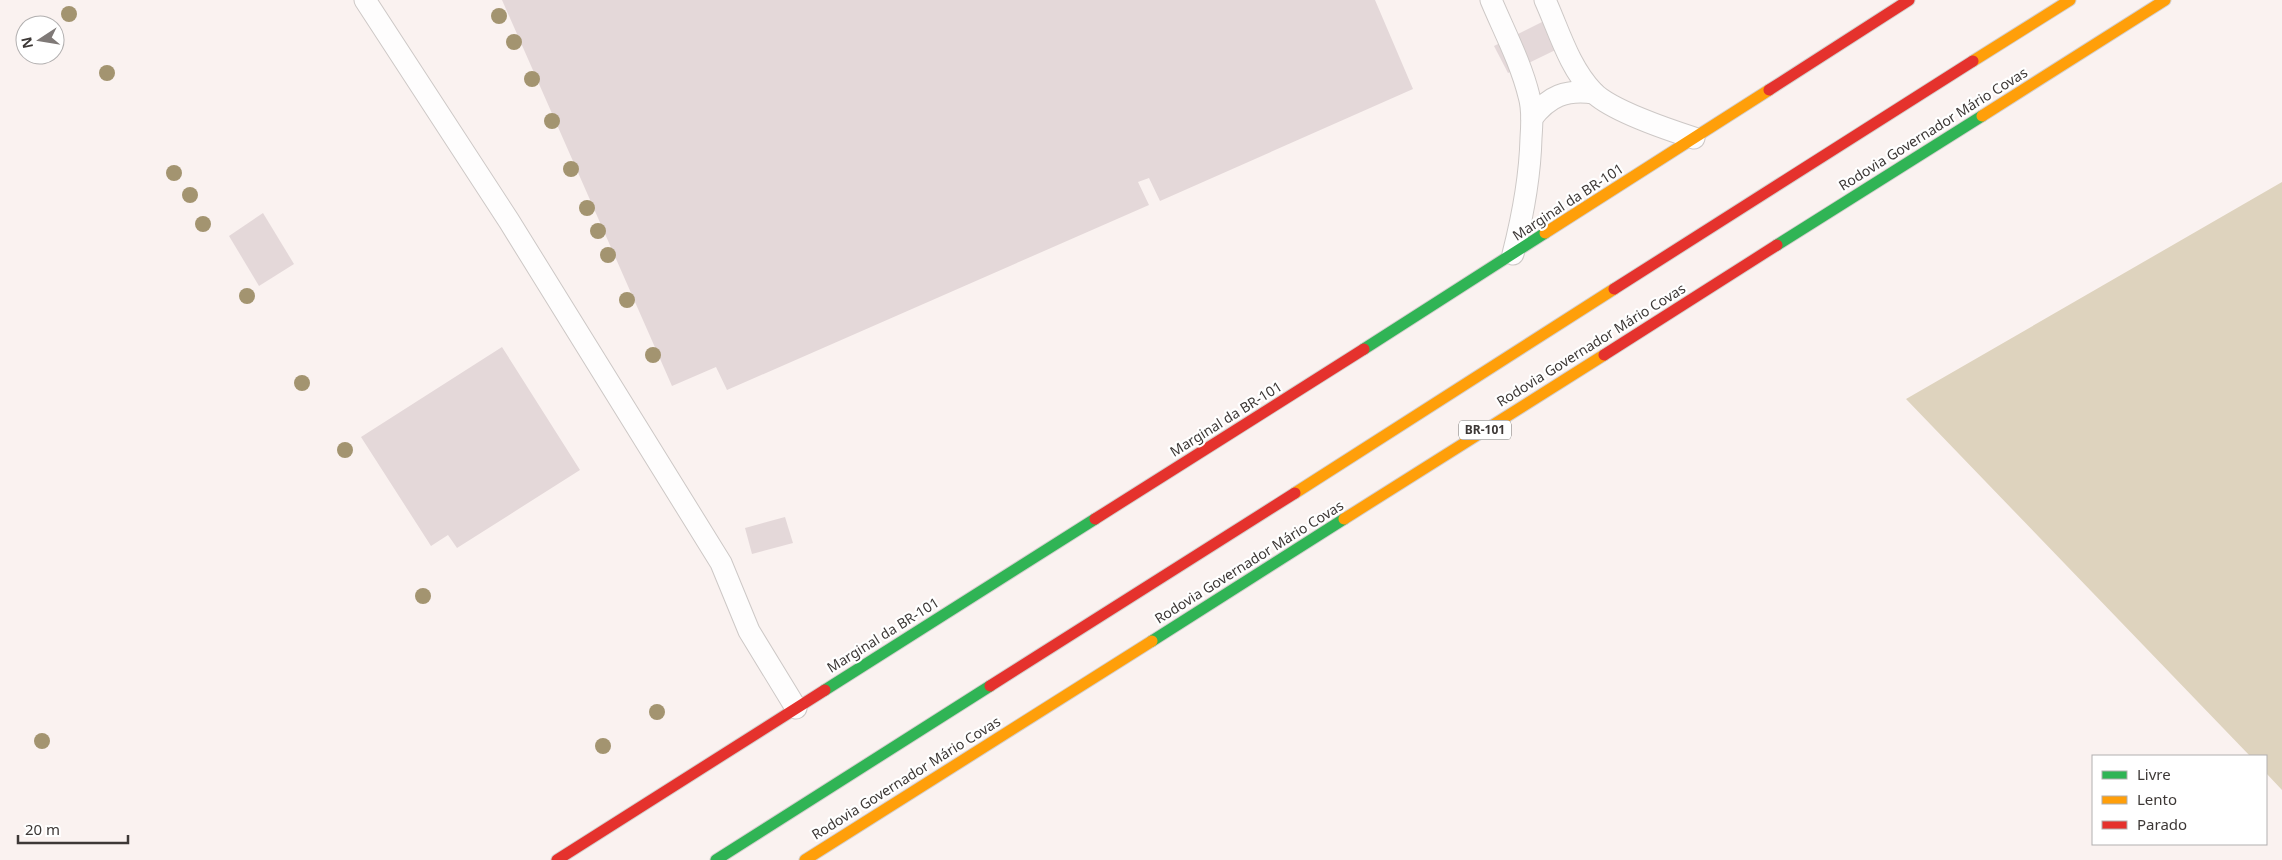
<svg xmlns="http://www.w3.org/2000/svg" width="2282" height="860" font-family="'Noto Sans',sans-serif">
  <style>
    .forest { fill: #ded3be }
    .building { fill: #e4d8d9 }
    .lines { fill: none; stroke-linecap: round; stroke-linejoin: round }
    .lane-casing { stroke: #cdc8c6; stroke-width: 23 }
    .fast-casing { stroke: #d3cfcd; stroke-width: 13 }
    .slow-casing { stroke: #d3cfcd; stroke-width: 13 }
    .jam-casing { stroke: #d3cfcd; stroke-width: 13 }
    .lane { stroke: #fefdfd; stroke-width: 21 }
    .fast { stroke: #30b455; stroke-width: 11 }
    .slow { stroke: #ff9f0a; stroke-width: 11 }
    .jam { stroke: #e5322d; stroke-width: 11 }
    .tree { fill: #a39470 }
    .labels { text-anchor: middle; stroke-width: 4.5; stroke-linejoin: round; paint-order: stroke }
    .shield { fill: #fff; stroke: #777472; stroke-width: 1 }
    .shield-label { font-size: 12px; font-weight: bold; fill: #3d3836 }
    .street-label { font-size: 14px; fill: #3d3836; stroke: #fff }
  </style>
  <rect width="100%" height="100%" fill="#faf2f0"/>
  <!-- forest -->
  <path class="forest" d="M2282,182V790L2266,773V756H2250L1906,399Z"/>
  <!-- building -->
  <g class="building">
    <path d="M502,0H1375L1413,89L1160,201L1149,178L1138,182L1149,205L727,390L716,367L672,386Z"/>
    <path d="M1560,13L1574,41L1508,73L1494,46Z"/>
    <path d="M263,213L294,264L259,286L229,236Z"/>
    <path d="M502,347L580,470L457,548L448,535L431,546L361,437Z"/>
    <path d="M785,517L793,543L752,554L745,528Z"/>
  </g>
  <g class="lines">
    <!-- lane casing -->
    <g class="lane-casing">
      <g id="lane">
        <path d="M365,0L509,221L721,563L749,631L796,708"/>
        <path d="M1491,0C1504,31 1521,63 1529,96C1533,109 1532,124 1531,138C1530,178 1523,215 1513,254"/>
        <path d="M1545,0C1559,31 1569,67 1593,92C1610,110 1669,130 1694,138"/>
        <path d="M1532,118C1549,96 1566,89 1594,93"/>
      </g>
    </g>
    <!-- fast casing -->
    <g class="fast-casing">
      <g id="fast">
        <path d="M1777,245L1982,116"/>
        <path d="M1364,349L1545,233"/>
        <path d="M1152,641L1344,519"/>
        <path d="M825,690L1095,519"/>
        <path d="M716,860L990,686"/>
      </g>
    </g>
    <!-- slow casing -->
    <g class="slow-casing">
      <g id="slow">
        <path d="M1973,61L2070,0"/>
        <path d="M1982,116L2165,0"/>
        <path d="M1545,233L1769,90"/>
        <path d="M1295,493L1614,289"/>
        <path d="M1344,519L1604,355"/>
        <path d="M805,860L1152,641"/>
      </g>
    </g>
    <!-- jam casing -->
    <g class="jam-casing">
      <g id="jam">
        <path d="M1769,90L1909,0"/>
        <path d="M1614,289L1973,61"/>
        <path d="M1604,355L1777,245"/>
        <path d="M1095,519L1364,349"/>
        <path d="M990,686L1295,493"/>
        <path d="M557,860L825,690"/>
      </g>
    </g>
    <!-- lane -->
    <use href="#lane" class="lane"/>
    <!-- fast -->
    <use href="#fast" class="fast"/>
    <!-- slow -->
    <use href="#slow" class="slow"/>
    <!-- jam -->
    <use href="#jam" class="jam"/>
  </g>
  <!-- trees -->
  <g class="tree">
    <circle cx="69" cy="14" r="8"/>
    <circle cx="499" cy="16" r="8"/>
    <circle cx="514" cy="42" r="8"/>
    <circle cx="107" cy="73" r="8"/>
    <circle cx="532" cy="79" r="8"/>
    <circle cx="552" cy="121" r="8"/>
    <circle cx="571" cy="169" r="8"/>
    <circle cx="174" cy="173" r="8"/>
    <circle cx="190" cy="195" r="8"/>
    <circle cx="587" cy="208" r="8"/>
    <circle cx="203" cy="224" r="8"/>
    <circle cx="598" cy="231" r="8"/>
    <circle cx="608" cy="255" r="8"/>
    <circle cx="247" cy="296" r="8"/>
    <circle cx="627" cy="300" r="8"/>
    <circle cx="653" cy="355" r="8"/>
    <circle cx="302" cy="383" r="8"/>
    <circle cx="345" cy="450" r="8"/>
    <circle cx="423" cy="596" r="8"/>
    <circle cx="657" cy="712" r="8"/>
    <circle cx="42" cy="741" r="8"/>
    <circle cx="603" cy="746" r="8"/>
  </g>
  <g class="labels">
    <!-- shield labels -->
    <rect class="shield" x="1459" y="420.5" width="52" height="19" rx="4"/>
    <g class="shield-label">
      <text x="1485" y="434">BR-101</text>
    </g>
    <!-- street labels -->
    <g class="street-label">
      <text transform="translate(1933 129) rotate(-32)" y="5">Rodovia Governador Mário Covas</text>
      <text transform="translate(1568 202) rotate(-33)" y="5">Marginal da BR-101</text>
      <text transform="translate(1591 345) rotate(-32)" y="5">Rodovia Governador Mário Covas</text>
      <text transform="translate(1226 419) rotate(-32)" y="5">Marginal da BR-101</text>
      <text transform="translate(1249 562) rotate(-32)" y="5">Rodovia Governador Mário Covas</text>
      <text transform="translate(883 635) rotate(-32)" y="5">Marginal da BR-101</text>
      <text transform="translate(906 778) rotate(-32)" y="5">Rodovia Governador Mário Covas</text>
    </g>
  </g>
  <!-- legend -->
  <rect x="2092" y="755" width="175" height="90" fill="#ffffff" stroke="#b1afaf"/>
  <rect x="2102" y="771" width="25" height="8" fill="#30b455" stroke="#b1afaf"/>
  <text x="2137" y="780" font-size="15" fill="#3d3836">Livre</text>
  <rect x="2102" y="796" width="25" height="8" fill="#ff9f0a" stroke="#b1afaf"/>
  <text x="2137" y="805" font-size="15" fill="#3d3836">Lento</text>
  <rect x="2102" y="821" width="25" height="8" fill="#e5322d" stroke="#b1afaf"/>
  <text x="2137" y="830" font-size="15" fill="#3d3836">Parado</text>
  <!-- north arrow -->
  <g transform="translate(40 40) rotate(258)"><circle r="24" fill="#ffffff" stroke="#b1afaf"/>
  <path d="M0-4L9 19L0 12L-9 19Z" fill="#7f7977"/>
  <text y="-8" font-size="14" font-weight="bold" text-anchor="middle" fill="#3d3836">N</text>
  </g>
  <!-- scale -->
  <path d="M18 835v8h110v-8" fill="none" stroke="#3d3836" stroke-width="2.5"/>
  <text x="25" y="835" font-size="15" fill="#3d3836" stroke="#ffffff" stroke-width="4" paint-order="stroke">20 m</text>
</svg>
